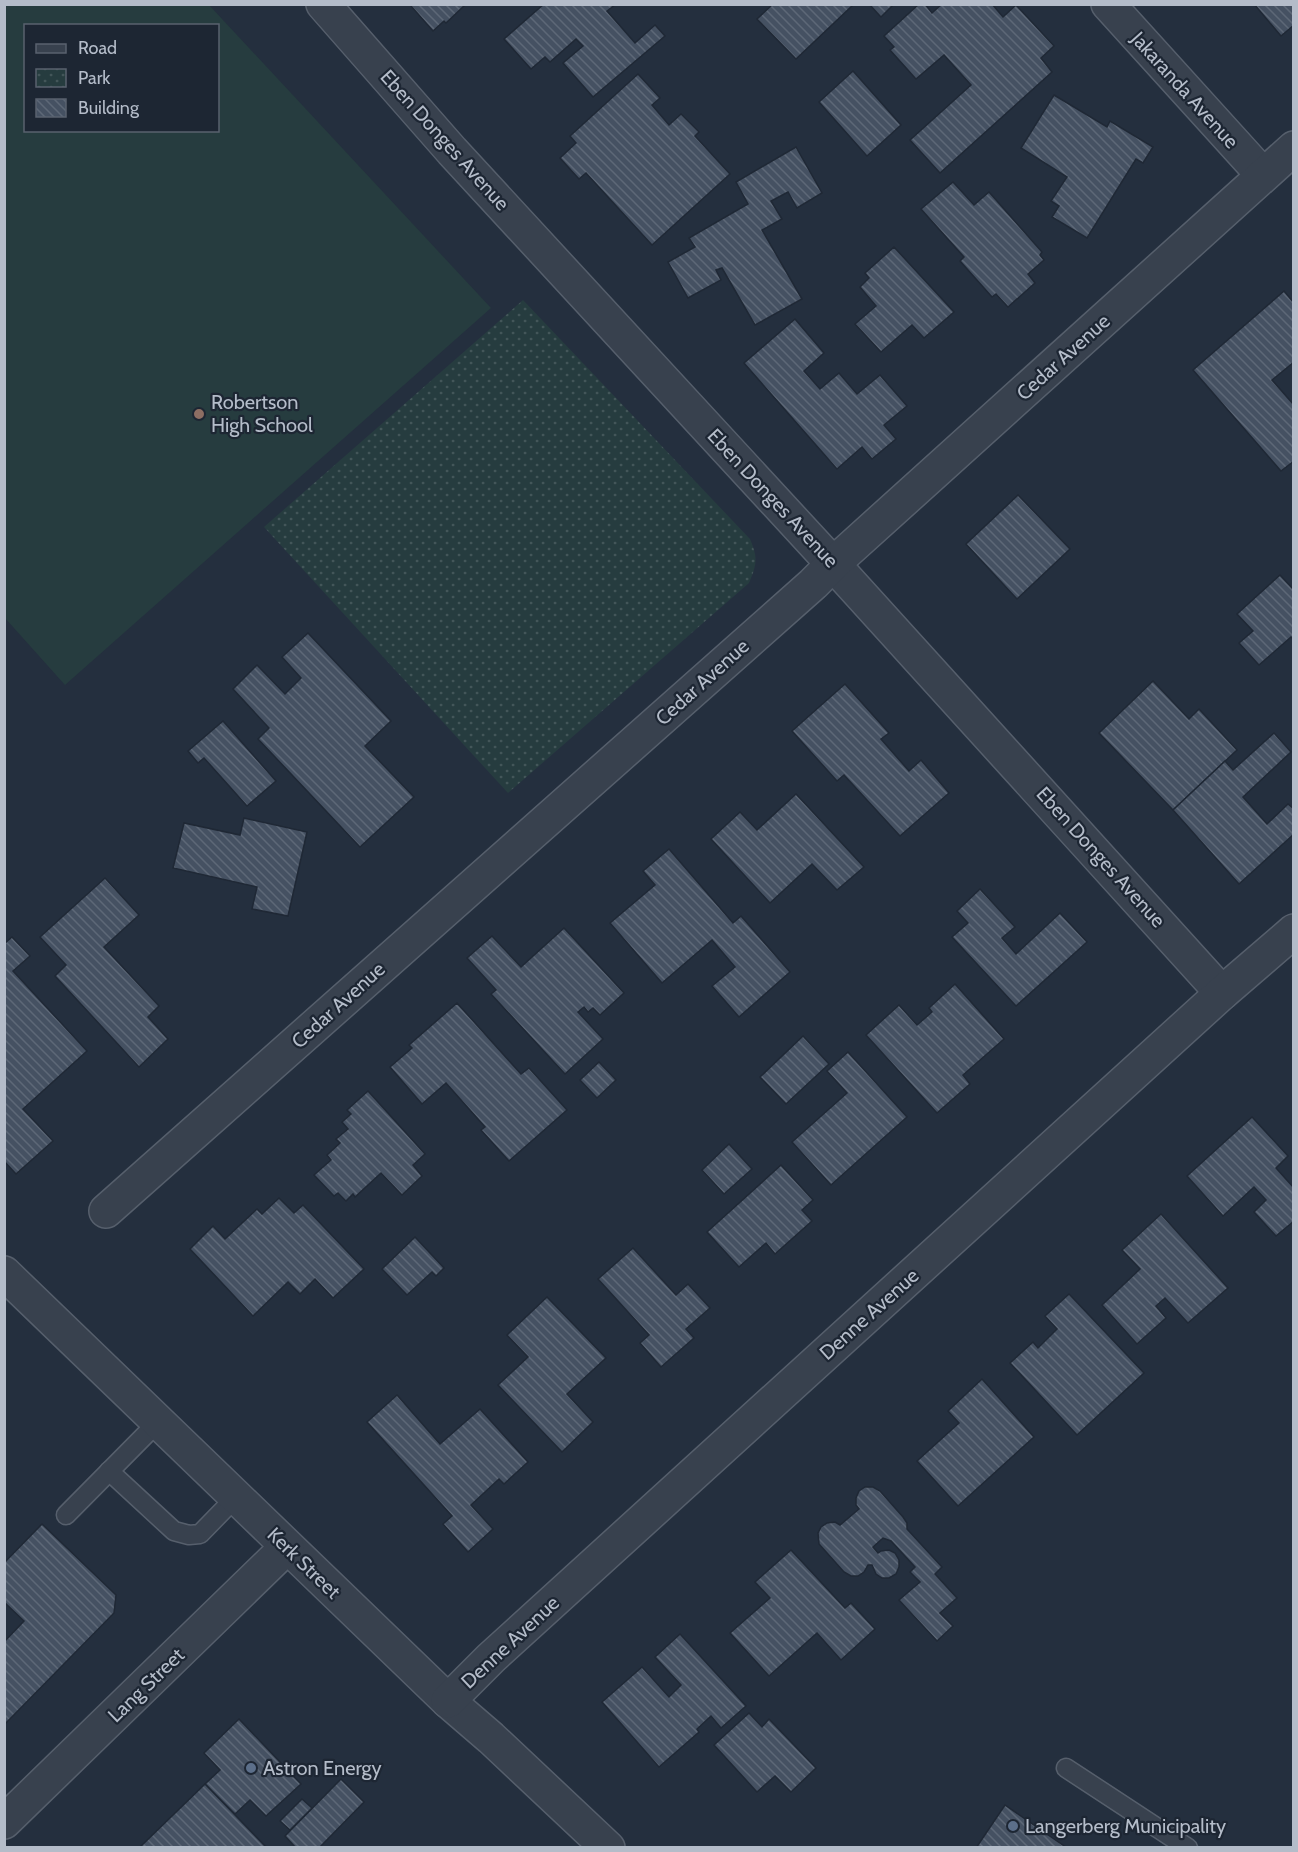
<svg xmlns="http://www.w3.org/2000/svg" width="1298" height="1852" font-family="Cabin,sans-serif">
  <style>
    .green { fill: #263c3f; fill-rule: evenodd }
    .park { fill: url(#park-dots) }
    .building { fill: url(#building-back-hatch); stroke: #1f2835; stroke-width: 1.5 }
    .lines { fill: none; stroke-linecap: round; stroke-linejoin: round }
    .lane-casing { stroke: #565f6c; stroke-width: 21 }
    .street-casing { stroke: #565f6c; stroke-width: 36 }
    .lane { stroke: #38414e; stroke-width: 18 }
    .street { stroke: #38414e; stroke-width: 33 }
    .education-dot { fill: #8d6e63; stroke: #1d2633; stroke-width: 2 }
    .service-dot { fill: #5c6f8a; stroke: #1d2633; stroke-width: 2 }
    .labels { text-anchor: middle; stroke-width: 4.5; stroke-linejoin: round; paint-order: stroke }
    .street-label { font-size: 20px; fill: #b4bcc9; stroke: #1d2633 }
    .poi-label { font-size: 20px; fill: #b4bcc9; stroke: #1d2633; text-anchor: start }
  </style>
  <defs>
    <pattern id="park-dots" width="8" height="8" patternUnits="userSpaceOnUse" patternTransform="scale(1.5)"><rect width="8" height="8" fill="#263c3f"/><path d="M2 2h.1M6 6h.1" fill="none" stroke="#435659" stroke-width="1.8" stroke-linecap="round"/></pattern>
    <pattern id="building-back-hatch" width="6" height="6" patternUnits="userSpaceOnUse" patternTransform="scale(1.5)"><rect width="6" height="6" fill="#455162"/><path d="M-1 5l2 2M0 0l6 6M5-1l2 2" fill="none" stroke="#5d6877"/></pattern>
  </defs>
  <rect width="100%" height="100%" fill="#242f3e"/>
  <!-- green -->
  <path class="green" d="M5,4L209,5L491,308L65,685L5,618ZM26,26H218V130H26Z"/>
  <!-- park -->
  <path class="park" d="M523,300L750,539C758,558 757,564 749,583L508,793L264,527Z"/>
  <!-- building -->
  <g class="building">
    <path d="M412,4H466L446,23L444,21L433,31L411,6Z"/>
    <path d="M544,4H616L607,11L635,43L655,25L665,36L593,97L563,63L583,46L576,39L550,62L545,57L531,69L504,39Z"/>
    <path d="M773,4H854L796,59L757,19Z"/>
    <path d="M869,4H894L881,17Z"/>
    <path d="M919,4H925L932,13L942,4H992L1003,17L1016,5L1054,46L1041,58L1052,72L940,173L910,140L971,85L944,55L916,79L890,50L894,47L884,36Z"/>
    <path d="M1254,4H1294V25L1281,36Z"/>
    <path d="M853,71L901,125L867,156L819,102Z"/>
    <path d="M638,74L660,98L652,105L669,125L681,114L699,132L695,136L730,174L652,245L586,173L579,179L560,158L576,143L570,136Z"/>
    <path d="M1054,95L1107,127L1110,121L1153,147L1143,163L1136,159L1087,238L1052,217L1059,206L1051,201L1067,177L1021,148Z"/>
    <path d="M796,147L822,193L797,208L788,192L771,201L782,219L762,230L802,299L755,325L722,268L716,270L721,280L688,298L668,262L695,247L689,238L748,204L736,182Z"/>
    <path d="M953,182L974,205L989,192L1042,252L1040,255L1044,260L1028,274L1035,283L1008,307L996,294L992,297L960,261L964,257L921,209Z"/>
    <path d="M894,247L954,312L924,338L912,325L881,352L855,324L876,306L860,287L869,278L865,273Z"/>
    <path d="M1284,291L1294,303V362L1272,380L1294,405V461L1281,471L1193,370Z"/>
    <path d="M795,319L824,353L804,371L820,389L839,373L857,394L880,375L907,406L884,425L896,439L872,459L862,447L837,469L744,363Z"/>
    <path d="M1018,495L1070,549L1017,599L966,544Z"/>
    <path d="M1280,575L1294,590V640L1291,637L1259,665L1239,643L1253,631L1237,614Z"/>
    <path d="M308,633L391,721L365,746L414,797L360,847L258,739L269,728L233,689L257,665L285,694L301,678L282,657Z"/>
    <path d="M1153,681L1189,719L1199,709L1237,750L1173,810L1099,733Z"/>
    <path d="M845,684L889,733L881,739L909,771L921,760L949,793L900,836L844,775L837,781L792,731Z"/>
    <path d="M223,721L276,781L247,806L204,758L198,763L188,751Z"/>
    <path d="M1274,733L1291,752L1243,797L1267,824L1288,804L1294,809V834L1239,884L1173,810L1225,761L1233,770Z"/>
    <path d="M796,794L864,867L837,890L812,864L770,903L711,839L740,812L757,830Z"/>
    <path d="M244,818L307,832L288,916L252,909L257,887L173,868L184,823L240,835Z"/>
    <path d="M669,849L733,923L741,916L790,972L739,1017L712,986L735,967L712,940L662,983L610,923L655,885L643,871Z"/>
    <path d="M105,878L139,915L104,947L159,1006L148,1017L168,1039L139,1067L55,976L66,965L40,937Z"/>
    <path d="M980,889L1015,927L1002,938L1016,954L1060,913L1087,942L1016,1006L952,937L968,923L957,911Z"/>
    <path d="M564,928L624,993L600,1015L593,1008L588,1012L584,1007L578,1012L603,1039L565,1074L491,994L496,990L467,958L492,936L521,967Z"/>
    <path d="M12,937L30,956L13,971L87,1051L23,1109L53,1141L16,1174L4,1161V944Z"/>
    <path d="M955,984L1004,1039L963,1075L970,1084L937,1113L866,1035L899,1005L917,1025L932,1012L929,1008Z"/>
    <path d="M457,1003L521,1074L529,1068L567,1110L509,1161L481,1130L485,1127L446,1083L422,1104L390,1067L412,1048L409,1045Z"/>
    <path d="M803,1036L829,1064L786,1104L760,1077Z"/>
    <path d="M848,1052L907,1117L831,1185L792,1142L847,1093L827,1071Z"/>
    <path d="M599,1062L616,1080L597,1098L580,1080Z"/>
    <path d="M368,1091L425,1154L413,1165L422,1176L402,1195L381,1173L355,1197L353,1194L346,1201L338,1193L334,1196L314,1175L331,1160L327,1155L340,1143L336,1139L348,1129L342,1122L351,1114L347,1110Z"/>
    <path d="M1252,1117L1288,1156L1276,1168L1294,1188V1221L1276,1236L1254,1212L1266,1200L1254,1187L1223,1216L1187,1176Z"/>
    <path d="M729,1144L752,1169L724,1194L702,1170Z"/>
    <path d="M781,1165L813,1200L802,1210L812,1221L775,1254L766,1243L739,1267L707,1232Z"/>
    <path d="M279,1198L294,1213L303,1205L364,1269L333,1298L315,1279L300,1294L288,1282L253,1316L190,1249L213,1226L225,1239L257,1209L262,1214Z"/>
    <path d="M1161,1214L1228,1288L1188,1323L1165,1298L1156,1306L1166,1318L1137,1344L1102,1305L1140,1269L1122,1250Z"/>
    <path d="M415,1237L444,1268L436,1276L432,1272L407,1295L382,1269Z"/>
    <path d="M633,1248L676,1295L688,1284L710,1308L686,1329L694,1338L661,1367L640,1343L649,1335L598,1279Z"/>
    <path d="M1069,1294L1144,1373L1077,1435L1010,1363L1033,1342L1038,1348L1057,1329L1045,1316Z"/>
    <path d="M547,1297L606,1358L567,1394L593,1422L562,1452L498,1385L528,1357L507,1335Z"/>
    <path d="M982,1379L1034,1437L958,1506L917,1461L959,1423L948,1411Z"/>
    <path d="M397,1395L440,1444L480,1409L528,1462L504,1484L499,1479L471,1505L493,1529L468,1552L443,1524L452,1516L367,1422Z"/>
    <path d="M865,1487H873L880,1491L903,1517L907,1523V1529L942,1567L935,1574L957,1598L940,1613L953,1626L937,1641L899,1600L920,1582L910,1572L915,1567L891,1541L883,1538L873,1547L878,1553L881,1551L889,1550L895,1553L899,1560V1567L896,1574L889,1578H882L876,1574L872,1565H868L864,1572L858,1576H851L844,1572L819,1544L818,1533L821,1527L827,1523L835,1522L840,1525L859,1509L856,1505V1498L859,1491Z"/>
    <path d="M42,1524L116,1595L114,1613L4,1725V1642L24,1621L4,1602V1563Z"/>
    <path d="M791,1550L845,1608L851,1603L875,1629L841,1660L817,1633L769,1676L730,1633L770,1598L755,1582Z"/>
    <path d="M680,1634L746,1706L721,1728L711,1716L697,1729L699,1732L659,1767L602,1702L642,1667L669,1697L681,1685L655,1657Z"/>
    <path d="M749,1713L762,1727L769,1719L816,1768L791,1792L775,1776L757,1792L714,1745Z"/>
    <path d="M239,1719L301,1784L266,1816L250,1800L235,1814L205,1784L220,1770L204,1753Z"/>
    <path d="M341,1779L364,1802L319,1848H296L285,1836Z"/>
    <path d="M205,1784L267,1848H139Z"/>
    <path d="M302,1799L312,1808L290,1830L280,1821Z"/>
    <path d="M1005,1805L1067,1848H976Z"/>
  </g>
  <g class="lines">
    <!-- lane casing -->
    <g class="lane-casing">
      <g id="lane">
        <path d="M109,1471L174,1531L189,1535L200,1534L237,1496"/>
        <path d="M66,1515L159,1421"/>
        <path d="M1066,1768L1188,1848"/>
      </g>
    </g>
    <!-- street casing -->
    <g class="street-casing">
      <g id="street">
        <path d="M323,4L452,151L833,564L1222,993"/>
        <path d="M1108,4L1263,175"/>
        <path d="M106,1211L813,584L833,564L1294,148"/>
        <path d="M4,1273L448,1701L491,1738L608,1848"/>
        <path d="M448,1701L491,1658L1222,993L1294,931"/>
        <path d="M4,1822L287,1547"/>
      </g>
    </g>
    <!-- lane -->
    <use href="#lane" class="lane"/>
    <!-- street -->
    <use href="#street" class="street"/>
  </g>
  <!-- markers -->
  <circle class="education-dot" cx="199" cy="414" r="6"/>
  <g class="service-dot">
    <circle cx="251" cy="1768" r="6"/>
    <circle cx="1013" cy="1826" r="6"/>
  </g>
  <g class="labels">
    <!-- street labels -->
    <g class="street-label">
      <text transform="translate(1185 90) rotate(48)" y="7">Jakaranda Avenue</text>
      <text transform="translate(445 140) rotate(48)" y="7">Eben Donges Avenue</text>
      <text transform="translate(1063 357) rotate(-42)" y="7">Cedar Avenue</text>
      <text transform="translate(773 498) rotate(47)" y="7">Eben Donges Avenue</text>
      <text transform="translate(702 682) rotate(-42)" y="7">Cedar Avenue</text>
      <text transform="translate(1101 857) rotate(48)" y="7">Eben Donges Avenue</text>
      <text transform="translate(338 1005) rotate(-42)" y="7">Cedar Avenue</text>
      <text transform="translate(869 1314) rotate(-42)" y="7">Denne Avenue</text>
      <text transform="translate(304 1563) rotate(44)" y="7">Kerk Street</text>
      <text transform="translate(510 1642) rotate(-43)" y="7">Denne Avenue</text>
      <text transform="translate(146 1685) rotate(-44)" y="7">Lang Street</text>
    </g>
    <!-- poi labels -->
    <g class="poi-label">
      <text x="211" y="409">Robertson<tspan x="211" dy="23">High School</tspan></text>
      <text x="263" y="1775">Astron Energy</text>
      <text x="1025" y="1833">Langerberg Municipality</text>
    </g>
  </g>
  <!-- border -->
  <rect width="1298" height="1852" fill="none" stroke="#b4bcc9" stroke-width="12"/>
  <!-- legend -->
  <rect x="24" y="24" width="195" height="108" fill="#1d2633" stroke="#59626f" stroke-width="1.5"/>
  <rect x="36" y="44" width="30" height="9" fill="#38414e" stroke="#59626f" stroke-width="1.5"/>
  <text x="78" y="54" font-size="18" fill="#b4bcc9">Road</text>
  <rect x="36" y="69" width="30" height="18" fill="url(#park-dots)" stroke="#59626f" stroke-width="1.5"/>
  <text x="78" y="84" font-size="18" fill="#b4bcc9">Park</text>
  <rect x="36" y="99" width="30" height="18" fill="url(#building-back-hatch)" stroke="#59626f" stroke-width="1.5"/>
  <text x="78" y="114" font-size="18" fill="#b4bcc9">Building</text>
</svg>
